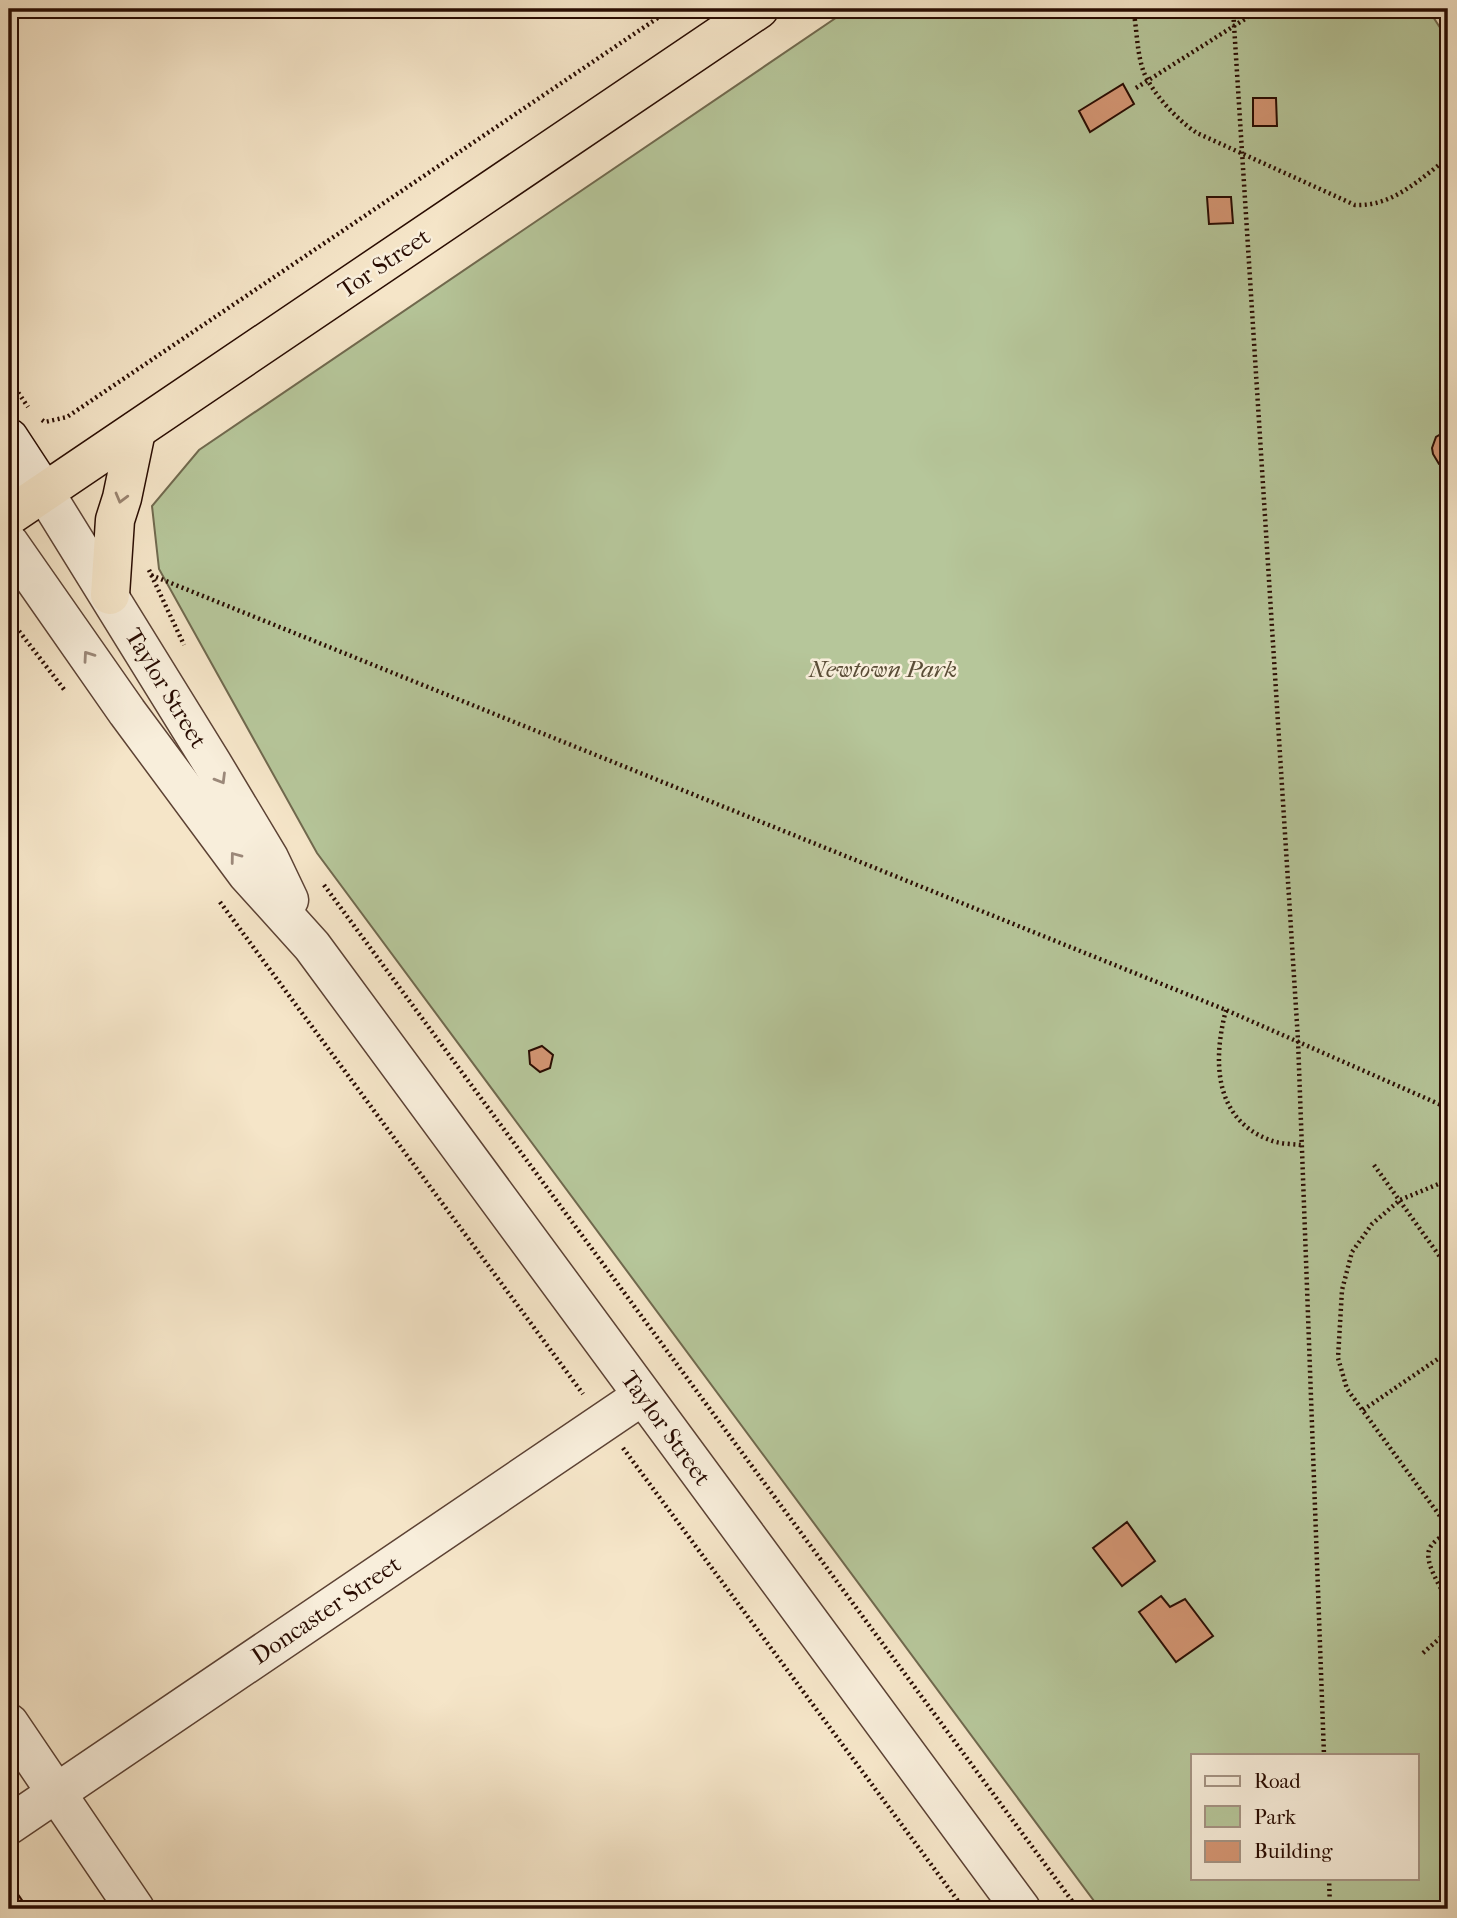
<svg xmlns="http://www.w3.org/2000/svg" width="1457" height="1918" font-family="'IM FELL French Canon',serif">
  <style>
    .green { fill: #b6c69a; stroke: #70694e; stroke-width: 2; fill-rule: evenodd }
    .building { fill: #d49674; stroke: #290c02; stroke-width: 2 }
    .lines { fill: none; stroke-linecap: round; stroke-linejoin: round }
    .minor-casing { stroke: #5c4234; stroke-width: 41 }
    .tertiary-casing { stroke: #5c4234; stroke-width: 41 }
    .secondary-casing { stroke: #290c02; stroke-width: 41 }
    .trunk-casing { stroke: #290c02; stroke-width: 41 }
    .path { stroke: #290c02; stroke-width: 4.5; stroke-dasharray: 2 3.5; stroke-linecap: butt }
    .minor { stroke: #f8eedb; stroke-width: 38 }
    .tertiary { stroke: #f8eedb; stroke-width: 38 }
    .secondary { stroke: #f8eedb; stroke-width: 38 }
    .trunk { stroke: #f5e5c8; stroke-width: 38 }
    .oneway { stroke: #99836f }
    .oneway2 { stroke: #9b8879 }
    .labels { text-anchor: middle; stroke-width: 5; stroke-linejoin: round; paint-order: stroke }
    .street-label { font-size: 24px; fill: #290c02; stroke: #f8eedb }
    .park-label { font-size: 24px; font-style: italic; fill: #5a4d37; stroke: #f8eedb }
  </style>
  <rect width="100%" height="100%" fill="#f5e5c8"/>
  <filter id="stains"><feTurbulence type="fractalNoise" baseFrequency=".00286" numOctaves="4"/><feColorMatrix values="0 0 0 0 .2 0 0 0 0 .09 0 0 0 0 .02 0 0 0 .5 -.17"/></filter>
  <radialGradient id="worn" r=".72"><stop offset=".6" stop-color="#630" stop-opacity="0"/><stop offset="1" stop-color="#630" stop-opacity=".3"/></radialGradient>
  <!-- green -->
  <path class="green" d="M849,9H1428L1448,40V1909H1100L317,853L159,569L152,506L199,450ZM1193,1755H1417V1878H1193Z"/>
  <!-- building -->
  <g class="building">
    <path d="M1123,84L1134,104L1090,132L1079,111Z"/>
    <path d="M1253,98H1276L1277,126H1253Z"/>
    <path d="M1207,197H1231L1233,223L1209,224Z"/>
    <path d="M1448,430V468L1439,464L1433,454L1432,448L1436,437Z"/>
    <path d="M542,1046L553,1055L550,1068L540,1072L530,1064L529,1051Z"/>
    <path d="M1127,1522L1155,1561L1122,1586L1093,1548Z"/>
    <path d="M1161,1596L1170,1607L1185,1599L1213,1636L1176,1662L1139,1612Z"/>
    <path d="M13,1887L28,1909H9V1890Z"/>
  </g>
  <g class="lines">
    <!-- minor casing -->
    <g class="minor-casing">
      <g id="minor">
        <path d="M9,1723L135,1909"/>
        <path d="M9,1825L642,1396"/>
      </g>
    </g>
    <!-- tertiary casing -->
    <g class="tertiary-casing">
      <g id="tertiary">
        <path d="M45,493L212,763L269,858L289,900"/>
        <path d="M9,543L127,712L247,874L312,946L1021,1909"/>
      </g>
    </g>
    <!-- secondary casing -->
    <g class="secondary-casing">
      <path id="secondary" d="M9,438L45,493"/>
    </g>
    <!-- trunk casing -->
    <g class="trunk-casing">
      <g id="trunk">
        <path d="M9,516L759,9"/>
        <path d="M110,595L115,520L122,498L136,431"/>
      </g>
    </g>
    <!-- path -->
    <g class="path">
      <path d="M1131,9L1134,14C1137,32 1137,52 1143,70C1151,92 1177,120 1197,133L1355,205C1392,207 1420,179 1448,158"/>
      <path d="M1233,9L1298,1040L1324,1755"/>
      <path d="M1136,88L1256,12L1296,9"/>
      <path d="M9,379L28,407"/>
      <path d="M42,420L45,422L67,417L671,9"/>
      <path d="M149,570L184,645"/>
      <path d="M151,575L1226,1010L1448,1108"/>
      <path d="M9,618L66,692"/>
      <path d="M324,885L1078,1909"/>
      <path d="M220,902L583,1394"/>
      <path d="M1226,1010C1213,1059 1213,1119 1270,1140C1279,1144 1292,1144 1302,1145"/>
      <path d="M1374,1165L1448,1268"/>
      <path d="M1448,1180L1400,1200L1372,1224L1352,1252L1342,1290L1338,1358L1347,1389L1448,1527"/>
      <path d="M1363,1410L1448,1352"/>
      <path d="M623,1448L964,1909"/>
      <path d="M1448,1531C1443,1536 1435,1540 1431,1546C1421,1560 1442,1588 1448,1602"/>
      <path d="M1423,1653L1448,1631"/>
      <path d="M1329,1878L1330,1909"/>
    </g>
    <!-- minor -->
    <use href="#minor" class="minor"/>
    <!-- tertiary -->
    <use href="#tertiary" class="tertiary"/>
    <!-- secondary -->
    <use href="#secondary" class="secondary"/>
    <!-- trunk -->
    <use href="#trunk" class="trunk"/>
  </g>
  <!-- one-way arrows -->
  <defs><path id="oneway-chevron" d="M-2-3.5L2.5 0L-2 3.5" fill="none" stroke-width="1.6" stroke-linecap="round" stroke-linejoin="round" transform="scale(1.75)"/></defs>
  <use class="oneway" href="#oneway-chevron" transform="translate(121 498) rotate(105)"/>
  <g class="oneway2">
    <use href="#oneway-chevron" transform="translate(88 656) rotate(-125)"/>
    <use href="#oneway-chevron" transform="translate(221 779) rotate(59)"/>
    <use href="#oneway-chevron" transform="translate(235 857) rotate(-127)"/>
  </g>
  <g class="labels">
    <!-- street labels -->
    <g class="street-label">
      <text transform="translate(384 263) rotate(-34)" y="8">Tor Street</text>
      <text transform="translate(166 688) rotate(59)" y="8">Taylor Street</text>
      <text transform="translate(666 1428) rotate(54)" y="8">Taylor Street</text>
      <text transform="translate(326 1610) rotate(-34)" y="8">Doncaster Street</text>
    </g>
    <!-- park labels -->
    <g class="park-label">
      <text x="883" y="677">Newtown Park</text>
    </g>
  </g>
  <!-- margin -->
  <rect width="1457" height="1918" fill="none" stroke="#f5e5c8" stroke-width="35"/>
  <rect x="10" y="10" width="1436" height="1897" fill="none" stroke="#290c02" stroke-width="3.5"/>
  <rect x="18" y="18" width="1422" height="1883" fill="none" stroke="#290c02" stroke-width="2"/>
  <!-- legend -->
  <rect x="1191" y="1754" width="228" height="126" fill="#f8eedb" stroke="#a59484" stroke-width="2"/>
  <rect x="1205" y="1776" width="35" height="10" fill="#f8eedb" stroke="#a59484" stroke-width="2"/>
  <text x="1254" y="1788" font-size="21" fill="#290c02">Road</text>
  <rect x="1205" y="1806" width="35" height="21" fill="#b6c69a" stroke="#a59484" stroke-width="2"/>
  <text x="1254" y="1824" font-size="21" fill="#290c02">Park</text>
  <rect x="1205" y="1841" width="35" height="21" fill="#d49674" stroke="#a59484" stroke-width="2"/>
  <text x="1254" y="1858" font-size="21" fill="#290c02">Building</text>
  <rect width="100%" height="100%" filter="url(#stains)"/>
  <rect width="100%" height="100%" fill="url(#worn)"/>
</svg>
